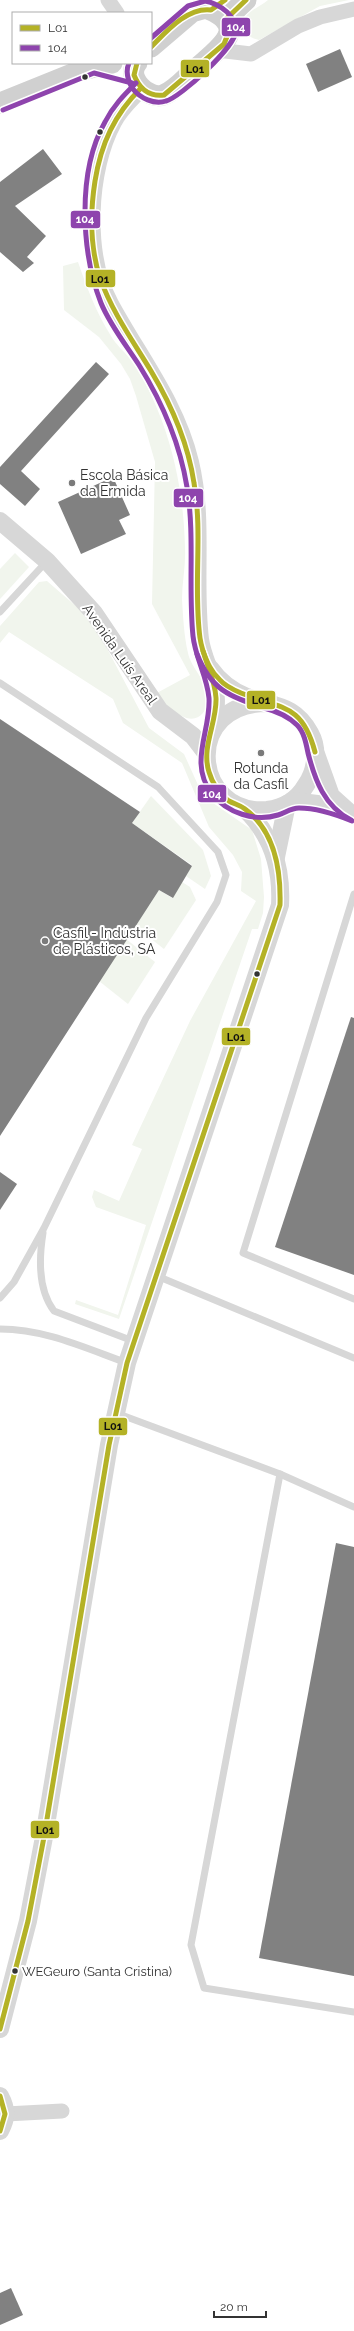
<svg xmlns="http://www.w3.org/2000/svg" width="354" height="2331" font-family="Raleway,sans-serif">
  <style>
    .green { fill: #f1f5ed }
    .building { fill: #818181 }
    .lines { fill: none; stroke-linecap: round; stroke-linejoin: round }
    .service { stroke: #d7d7d7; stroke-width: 7 }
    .minor { stroke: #d7d7d7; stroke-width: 15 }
    .tertiary { stroke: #d7d7d7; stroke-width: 18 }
    .secondary { stroke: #d0d0d0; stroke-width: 21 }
    .bus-1-casing { stroke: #fff; stroke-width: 8 }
    .bus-2-casing { stroke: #fff; stroke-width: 8 }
    .bus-1 { stroke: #b4b226; stroke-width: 5 }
    .bus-2 { stroke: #8e44ad; stroke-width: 5 }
    .bus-dot { fill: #333; stroke: #fff; stroke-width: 1.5 }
    .poi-dot { fill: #7a7a7a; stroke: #fff; stroke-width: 1.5 }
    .labels { text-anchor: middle; stroke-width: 4; stroke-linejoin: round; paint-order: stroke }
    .bus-label { font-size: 13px; fill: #333; stroke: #fff; text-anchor: start }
    .poi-label { font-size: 14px; fill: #333; stroke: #fff; text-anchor: start }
    .street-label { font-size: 14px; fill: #333; stroke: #fff }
    .line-badge { stroke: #fff; stroke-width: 1.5 }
    .badge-label { font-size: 11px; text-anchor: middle; font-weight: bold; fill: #fff }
    .pale-badge-label { font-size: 11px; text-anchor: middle; font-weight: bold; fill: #111 }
  </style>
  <rect width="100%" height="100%" fill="#fff"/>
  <!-- green -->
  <g class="green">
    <path d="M268,0H349L320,6L259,40C247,38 236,26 247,15C253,9 262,5 268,0Z"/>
    <path d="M78,262C87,288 96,312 111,336C116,345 124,351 130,359C144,377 154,400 162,421C177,462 184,504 185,548C186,565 182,582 182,599C183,616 184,636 188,653C192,673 220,691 203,713C189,730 165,704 155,694L190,675L152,604L155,462L136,396L130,379L121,364L99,337L64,310L63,266Z"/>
    <path d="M15,553L29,567L0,599V569Z"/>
    <path d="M47,581L92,620L149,728L184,754L203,796L252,830L261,859L264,897L263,913L258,929H252L119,1319L75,1304L76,1300L118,1315L146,1225L96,1207L92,1197L94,1190L119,1201L142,1149L132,1145L190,1021L256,901L241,891L242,872L233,855L209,827L182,763L123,723L113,699L9,632L0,643V626L39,582Z"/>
    <path d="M151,796L203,850L211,876L205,889L186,876L192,865L132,823Z"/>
    <path d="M182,882L190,887L196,900L164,949L135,926L159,890L172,898Z"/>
    <path d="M126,939L155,962L128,1004L99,981Z"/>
  </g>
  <!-- building -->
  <g class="building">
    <path d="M340,49L352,77L318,92L306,64Z"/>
    <path d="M43,149L62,174L15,206L46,236L27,257L34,263L23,272L0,252V182Z"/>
    <path d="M96,362L109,374L21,471L40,489L25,506L0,484V467Z"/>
    <path d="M113,477L130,515L119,520L126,534L81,554L58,502Z"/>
    <path d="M0,719L140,812L132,823L192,866L173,898L159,890L0,1136Z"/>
    <path d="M351,1017L354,1018V1275L275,1247Z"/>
    <path d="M0,1172L17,1184L0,1210Z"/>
    <path d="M336,1543L354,1547V1976L259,1958Z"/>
    <path d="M11,2288L23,2315L0,2325V2293Z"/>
  </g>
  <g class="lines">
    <!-- service -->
    <g class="service">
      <path d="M0,612L47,561"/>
      <path d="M0,683L158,787L218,852L226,875L217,902L146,1018L44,1228L14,1282L0,1298"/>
      <path d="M354,894L243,1253L354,1299"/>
      <path d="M43,1233C39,1258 38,1290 54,1311L133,1341"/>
      <path d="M157,1276L354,1358"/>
      <path d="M0,1329C45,1329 85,1348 127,1363"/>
      <path d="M116,1413L280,1474L354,1507"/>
      <path d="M280,1474L191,1945L204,1988L354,2012"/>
    </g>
    <!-- minor -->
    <g class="minor">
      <path d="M108,0L117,13"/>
      <path d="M217,50L251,54L298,26L320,17L354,9"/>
      <path d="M6,2114L62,2111"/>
    </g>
    <!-- tertiary -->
    <g class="tertiary">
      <path d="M141,88C131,99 120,108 113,122C87,170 83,255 110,304C138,356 176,403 190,462C204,520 193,580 200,639C202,655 210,669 214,685C218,699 215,714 213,729"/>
      <path d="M0,521L47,561L94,613L160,711L193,736L206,753"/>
      <path d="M210,668C219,681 232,691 247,697C275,707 294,704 310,733C319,749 316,771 306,785C298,799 284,808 267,810C192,817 180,700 271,703"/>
      <path d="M316,754L331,796L349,812"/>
      <path d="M292,801L326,805L346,811"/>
      <path d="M276,857L287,804"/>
      <path d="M0,2029L28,1921L44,1837L109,1445L127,1363L280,905C282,868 272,835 245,809"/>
      <path d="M0,2096C7,2109 7,2118 0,2131"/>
    </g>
    <!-- secondary -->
    <g class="secondary">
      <path d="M225,20L246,0"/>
      <path d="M137,63C125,77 148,100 163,95C175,91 187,76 197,68C219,48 252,27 206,8L192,12L151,47"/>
      <path d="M0,103L82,70L112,63"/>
    </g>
    <!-- bus-1 casing -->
    <g class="bus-1-casing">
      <g id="bus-1">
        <path d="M151,47C166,32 187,7 211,10L225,0"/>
        <path d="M137,63L134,75C139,88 149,97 164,95L224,44L228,34L225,20L246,0"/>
        <path d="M203,651C207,662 211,672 220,680C225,686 234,690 241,693C281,709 302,703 315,752"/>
        <path d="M0,2029L28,1921L44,1837L109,1445L127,1363L280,905C281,870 275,831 245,809C240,805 234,804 229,801C220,795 212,783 209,772C201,747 217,723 216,698C215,677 203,659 200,638C193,586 203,534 194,483C188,443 172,406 151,371C133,341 112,312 100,278C90,247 90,213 95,181C101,144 114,115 141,88"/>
        <path d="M0,2096L5,2114L0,2131"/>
      </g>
    </g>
    <!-- bus-2 casing -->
    <g class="bus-2-casing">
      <g id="bus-2">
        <path d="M129,63C125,72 128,81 133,89C140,98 154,105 166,101C181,97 235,47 236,31C237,23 232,17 227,12C222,7 212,2 205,1L188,6L151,38"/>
        <path d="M136,83C124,95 113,106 105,122C77,171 81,252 101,303C110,325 126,345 139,365C162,402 180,444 187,487C195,536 188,587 193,636C195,657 207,676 209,698C211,731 188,763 212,794C227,813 255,822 278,815C285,813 291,808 299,808C317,808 335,814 352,821"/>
        <path d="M3,110L94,73L132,83"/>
        <path d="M197,654C211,690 229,696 264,708C276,711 288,716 297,725C304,732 306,743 308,753C315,780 324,806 351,820"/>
      </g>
    </g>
    <!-- bus-1 -->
    <use href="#bus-1" class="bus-1"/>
    <!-- bus-2 -->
    <use href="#bus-2" class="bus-2"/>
  </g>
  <!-- markers -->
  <g class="bus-dot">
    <circle cx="85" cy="77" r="3.5"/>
    <circle cx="100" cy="132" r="3.5"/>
    <circle cx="257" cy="974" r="3.5"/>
    <circle cx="15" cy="1971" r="3.5"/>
  </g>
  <g class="poi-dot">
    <circle cx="72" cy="483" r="4"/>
    <circle cx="261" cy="753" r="4"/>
    <circle cx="45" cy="941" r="4"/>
  </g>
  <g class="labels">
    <!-- bus labels -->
    <g class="bus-label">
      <text x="22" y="1976">WEGeuro (Santa Cristina)</text>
    </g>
    <!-- poi labels -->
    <g class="poi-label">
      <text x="80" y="480">Escola Básica<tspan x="80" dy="16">da Ermida</tspan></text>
      <text x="261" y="773" text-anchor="middle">Rotunda<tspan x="261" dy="16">da Casfil</tspan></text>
      <text x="53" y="938">Casfil - Indústria<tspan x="53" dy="16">de Plásticos, SA</tspan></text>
    </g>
    <!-- street labels -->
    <g class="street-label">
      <text transform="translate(120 654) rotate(55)" y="5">Avenida Luís Areal</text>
    </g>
  </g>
  <g class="line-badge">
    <rect x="221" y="17" width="30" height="20" rx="4" fill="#8e44ad"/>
    <rect x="180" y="59" width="30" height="19" rx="4" fill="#b4b226"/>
    <rect x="70" y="210" width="31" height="19" rx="4" fill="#8e44ad"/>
    <rect x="85" y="269" width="31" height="19" rx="4" fill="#b4b226"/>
    <rect x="173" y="488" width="31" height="20" rx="4" fill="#8e44ad"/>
    <rect x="246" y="690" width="30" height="20" rx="4" fill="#b4b226"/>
    <rect x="197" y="784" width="30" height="19" rx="4" fill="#8e44ad"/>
    <rect x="221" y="1027" width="30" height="19" rx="4" fill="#b4b226"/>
    <rect x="98" y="1417" width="30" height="19" rx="4" fill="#b4b226"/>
    <rect x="30" y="1820" width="30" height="19" rx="4" fill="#b4b226"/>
  </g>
  <g class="badge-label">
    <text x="236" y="31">104</text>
    <text x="85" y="223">104</text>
    <text x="188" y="502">104</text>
    <text x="212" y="798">104</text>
  </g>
  <g class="pale-badge-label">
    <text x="195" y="73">L01</text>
    <text x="100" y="283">L01</text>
    <text x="261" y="704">L01</text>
    <text x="236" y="1041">L01</text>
    <text x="113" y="1430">L01</text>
    <text x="45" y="1834">L01</text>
  </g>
  <!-- legend -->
  <rect x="12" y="12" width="140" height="52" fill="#ffffff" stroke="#adadad"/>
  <rect x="20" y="25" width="20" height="6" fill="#b4b226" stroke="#adadad"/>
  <text x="48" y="32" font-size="12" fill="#333333">L01</text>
  <rect x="20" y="45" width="20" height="6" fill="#8e44ad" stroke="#adadad"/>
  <text x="48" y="52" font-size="12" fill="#333333">104</text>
  <!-- scale -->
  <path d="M214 2311v6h52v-6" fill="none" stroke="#333333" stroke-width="2"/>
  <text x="220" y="2311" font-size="12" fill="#333333" stroke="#ffffff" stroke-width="3" paint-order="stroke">20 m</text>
</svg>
